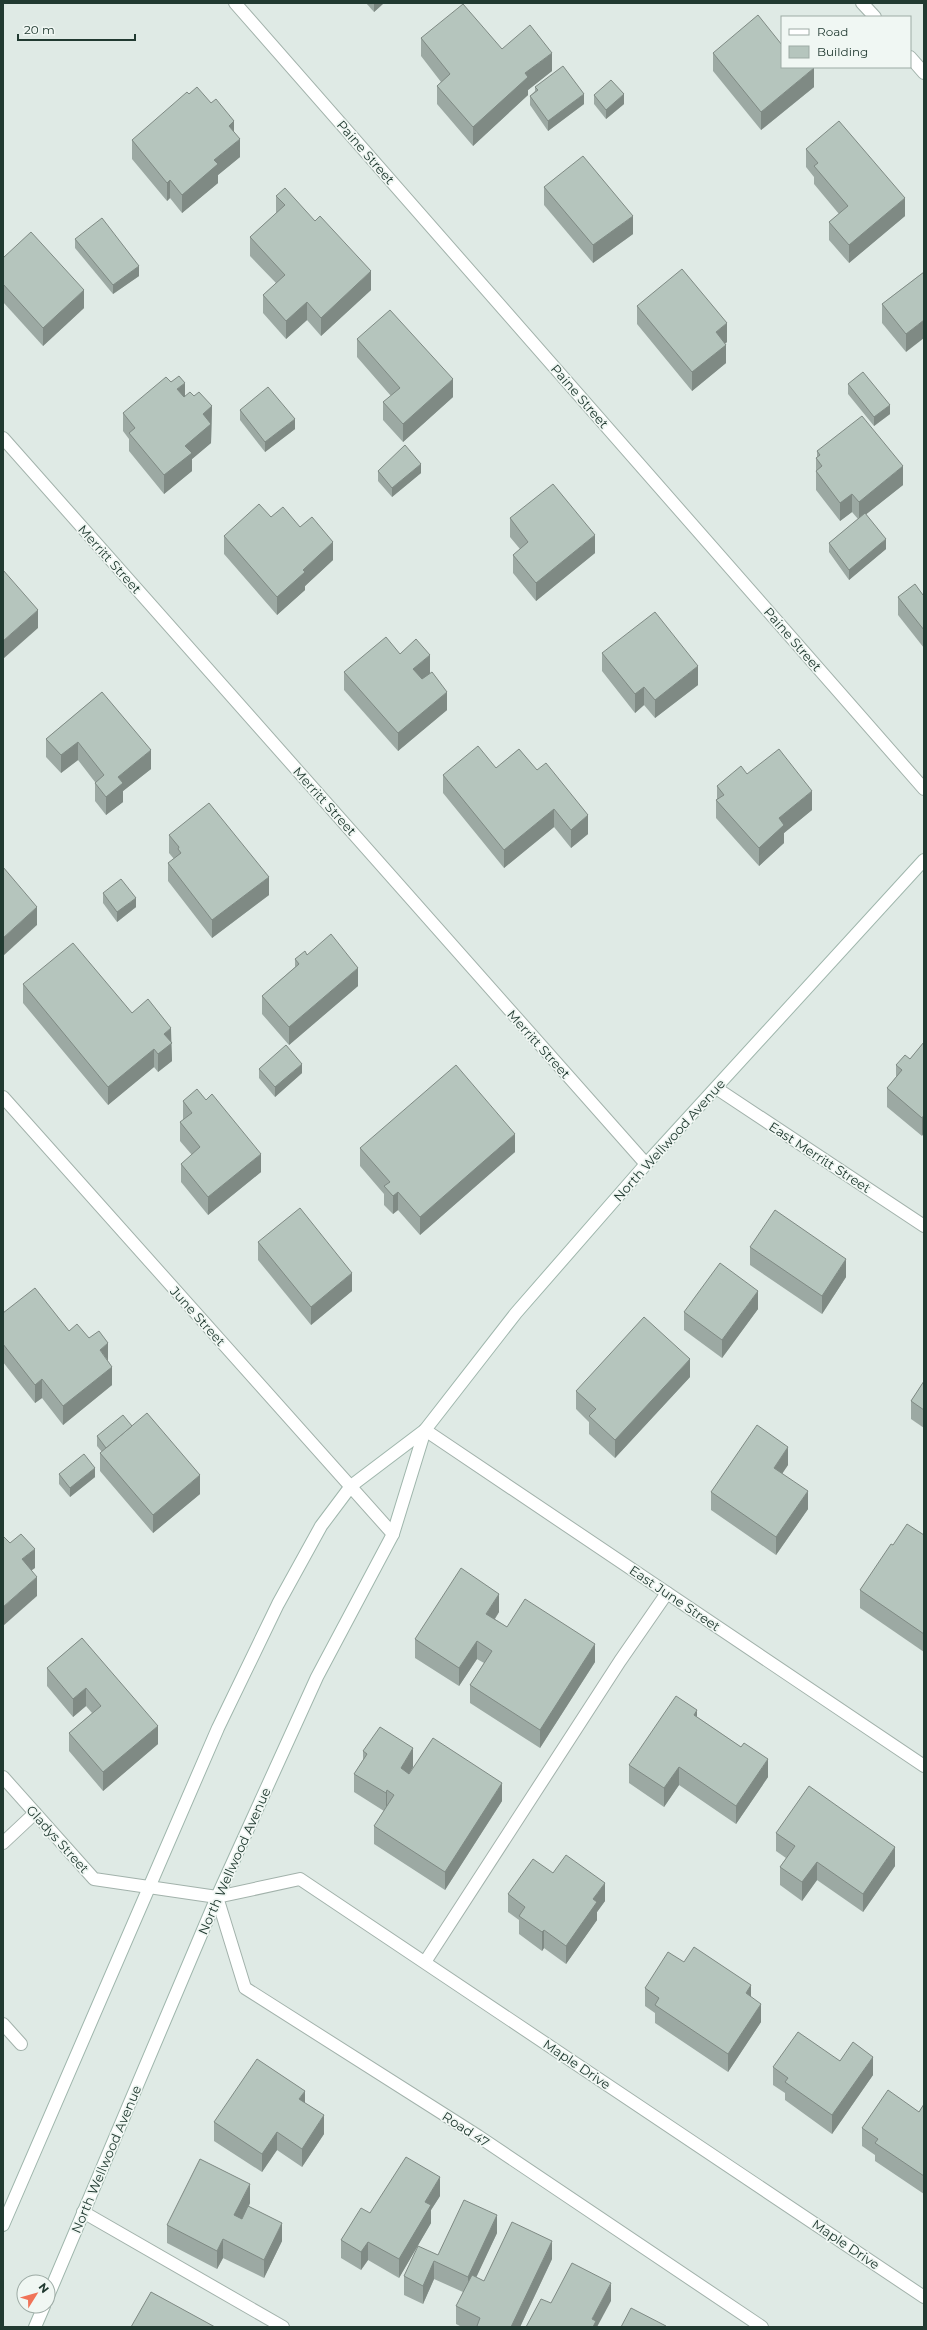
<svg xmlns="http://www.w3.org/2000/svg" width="927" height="2330" font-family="Montserrat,sans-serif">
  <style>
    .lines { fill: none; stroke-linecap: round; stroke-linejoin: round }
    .service-casing { stroke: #a2b2ab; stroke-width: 14 }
    .minor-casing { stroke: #a2b2ab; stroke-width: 14 }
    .secondary-casing { stroke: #9fb6ac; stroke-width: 14 }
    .service { stroke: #fff; stroke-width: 12 }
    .minor { stroke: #fff; stroke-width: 12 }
    .secondary { stroke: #fff; stroke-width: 12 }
    .wall { fill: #9ca9a3 }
    .shaded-wall { fill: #7f8a84 }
    .building { fill: #b5c5bd; stroke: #7f8a84 }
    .labels { text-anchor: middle; stroke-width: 3.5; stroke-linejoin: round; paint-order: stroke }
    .street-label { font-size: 13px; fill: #213a31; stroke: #f0f7f3 }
  </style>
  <rect width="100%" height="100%" fill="#dfeae5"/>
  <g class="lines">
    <!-- service casing -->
    <g class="service-casing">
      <g id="service">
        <path d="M3,1843L35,1813"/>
        <path d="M425,1962L620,1661L667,1593"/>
        <path d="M3,2024L21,2044"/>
        <path d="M83,2212L283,2327"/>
      </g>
    </g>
    <!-- minor casing -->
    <g class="minor-casing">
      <g id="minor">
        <path d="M235,3L924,789"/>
        <path d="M862,3L875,17"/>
        <path d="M910,57L924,73"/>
        <path d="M3,438L646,1164"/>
        <path d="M716,1088L924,1226"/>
        <path d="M3,1097L393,1534"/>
        <path d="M425,1430L924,1766"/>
        <path d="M3,1777L94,1879L217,1897L300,1879L924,2297"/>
        <path d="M217,1897L245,1988L478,2136L762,2327"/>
      </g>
    </g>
    <!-- secondary casing -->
    <g class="secondary-casing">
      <g id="secondary">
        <path d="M3,2225L218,1728L278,1604L321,1526L351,1486L425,1430L516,1313L646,1164L924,860"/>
        <path d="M48,2296L217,1897L317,1677L393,1534L425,1430"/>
        <path d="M35,2327L44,2306"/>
      </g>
    </g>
    <!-- service -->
    <use href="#service" class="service"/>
    <!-- minor -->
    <use href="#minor" class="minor"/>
    <!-- secondary -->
    <use href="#secondary" class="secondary"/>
  </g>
  <!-- wall -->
  <g class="wall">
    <path d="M366,3H384L374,12Z"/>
    <path d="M421,38L502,49L552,71L528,90V95L473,146L437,104V86L441,82L421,56Z"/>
    <path d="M713,53L814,87L761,130L713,71Z"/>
    <path d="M535,87L584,104L548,131L530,105V96L535,91Z"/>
    <path d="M594,95L624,104L606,119L594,104Z"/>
    <path d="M234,133L240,157L218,175V183L182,213L170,198L167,201L132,159V140Z"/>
    <path d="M806,149L905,216L849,263L829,240V222L839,214L814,184V177L806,167Z"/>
    <path d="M544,187L633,234L593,263L544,205Z"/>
    <path d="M276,196L371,290L321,336L307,320L286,339L263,313V295L276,283L250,256V237L276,213Z"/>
    <path d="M75,239L139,276L113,294L75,248Z"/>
    <path d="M3,258L84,308L43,346L3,302Z"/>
    <path d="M924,272L906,352L882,323V304Z"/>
    <path d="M637,306L727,342L725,343L726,363L692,391L637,324Z"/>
    <path d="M357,339L453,397L403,442L383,420V402L391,396L357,357Z"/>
    <path d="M848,384L890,414L874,426L848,394Z"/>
    <path d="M185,396H194L212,406L211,443L192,459V471L164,494L129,451V439L123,431V413Z"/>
    <path d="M240,410L295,429L265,452L240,420Z"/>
    <path d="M817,451L903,485L866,514L886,549L849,580L829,552V543L858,519L852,512L840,521L816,490V458L817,457Z"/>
    <path d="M378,471L421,473L392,497L378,481Z"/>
    <path d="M271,517L300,527L333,560L305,586V590L277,615L224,554V536Z"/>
    <path d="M510,518L595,553L536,601L513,573V555L520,549L510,537Z"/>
    <path d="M923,595H924V648L898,615V597Z"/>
    <path d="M602,653L698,685L655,718L644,705L635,713L602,671Z"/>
    <path d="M400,654L430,673L447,710L398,751L344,690V672Z"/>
    <path d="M102,692L151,769L123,791V802L106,815L95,801V782L78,760L61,773L46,757V739Z"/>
    <path d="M519,749L588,834L571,848L554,827L504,868L443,793V775L496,768Z"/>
    <path d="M747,774L812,810L784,833V843L759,866L716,818V800L717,799V786Z"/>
    <path d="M169,835L269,895L212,938L168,881V863L174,859L169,853Z"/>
    <path d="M103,893L136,907L117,922L103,903Z"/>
    <path d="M307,955L358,986L289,1045L262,1014V996L295,967V959Z"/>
    <path d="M23,984L132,1013L171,1042L172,1061L158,1072L154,1067L108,1105L23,1003Z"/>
    <path d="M924,1042L922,1136L887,1107V1088L896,1077V1065L910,1059Z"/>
    <path d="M259,1069L302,1073L275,1097L259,1078Z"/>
    <path d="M183,1101L261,1172L208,1215L181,1182V1164L192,1155L180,1141V1122L183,1120Z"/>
    <path d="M360,1148L515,1152L420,1235L398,1210L393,1214L384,1205V1194L360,1166Z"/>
    <path d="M258,1242L352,1291L311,1325L258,1260Z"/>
    <path d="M750,1247L846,1277L822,1314L750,1265Z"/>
    <path d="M758,1309L722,1358L684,1330V1312Z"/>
    <path d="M3,1313L69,1331L108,1361L112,1385L63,1425L42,1398L35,1403L3,1362Z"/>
    <path d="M690,1377L615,1458L589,1434V1422L576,1409V1391Z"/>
    <path d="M924,1381V1428L911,1419V1401Z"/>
    <path d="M132,1426L200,1494L153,1533L100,1471V1453L102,1452L97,1446V1436Z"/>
    <path d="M788,1465L782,1473L808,1509L776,1555L711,1510V1492Z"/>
    <path d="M59,1474L95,1477L70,1497L59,1484Z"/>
    <path d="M924,1535V1652L860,1608V1590L893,1545Z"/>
    <path d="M499,1612L495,1619L507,1627L595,1662L540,1748L470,1703V1685L484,1663L477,1659L459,1686L415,1658V1639Z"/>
    <path d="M82,1638L158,1744L103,1791L69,1751V1733L92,1713L86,1706L73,1717L47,1686V1668Z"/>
    <path d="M697,1717L741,1747L768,1777L736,1824L679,1785L664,1807L629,1783V1765Z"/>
    <path d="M363,1751L413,1767L409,1774L502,1801L445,1890L374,1844V1826L384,1811L354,1792V1774L363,1760Z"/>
    <path d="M776,1833L895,1866L863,1912L817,1880L802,1901L780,1885V1867L786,1858L776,1851Z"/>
    <path d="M553,1873L605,1901L597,1912V1920L566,1964L544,1948L542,1951L519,1934V1920L508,1912V1894Z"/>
    <path d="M684,1962L751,1997L761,2022L728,2072L655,2023V2013L645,2006V1988Z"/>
    <path d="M840,2061L873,2075L832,2134L785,2100V2093L773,2085V2067Z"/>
    <path d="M305,2103L324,2134L302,2167L277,2150L262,2172L214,2141V2122Z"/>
    <path d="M924,2104V2194L875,2161V2155L862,2146V2128L919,2112Z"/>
    <path d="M440,2196L431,2210V2223L399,2278L368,2260L361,2270L341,2258V2240L370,2213Z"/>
    <path d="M250,2203L249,2206L282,2241L264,2278L223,2258L217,2269L167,2243V2225Z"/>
    <path d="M497,2233L476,2277L484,2281L552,2259L520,2327H462L456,2324V2306L463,2292L434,2279L423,2304L404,2295V2276L438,2255Z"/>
  </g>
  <!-- shaded-wall -->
  <g class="shaded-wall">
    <path d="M374,3H384L374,12Z"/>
    <path d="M552,53V71L528,90V95L473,146V127L525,73Z"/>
    <path d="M814,68V87L761,130V112Z"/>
    <path d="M584,94V104L548,131V121Z"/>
    <path d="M624,94V104L606,119V110Z"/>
    <path d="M234,121V139L229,126Z"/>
    <path d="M240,139V157L218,175V183L182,213V195L214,160Z"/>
    <path d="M170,180V198L167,201V183Z"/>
    <path d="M905,198V216L849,263V245Z"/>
    <path d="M633,216V234L593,263V245Z"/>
    <path d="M139,266V276L113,294V285Z"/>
    <path d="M371,271V290L321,336V318Z"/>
    <path d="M84,290V308L43,346V328Z"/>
    <path d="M307,302V320L286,339V321Z"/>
    <path d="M924,320V338L906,352V334Z"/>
    <path d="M727,323V342L716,351V332Z"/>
    <path d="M726,345V363L692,391V372Z"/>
    <path d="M453,379V397L403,442V424Z"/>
    <path d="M185,383V401L177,389Z"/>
    <path d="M890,405V414L874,426V417Z"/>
    <path d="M212,406L211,443L192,459V471L164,494V475L185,446L203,414Z"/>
    <path d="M295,419V429L265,452V442Z"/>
    <path d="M421,464V473L392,497V488Z"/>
    <path d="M903,466V485L859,520V502Z"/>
    <path d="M852,494V512L840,521V503Z"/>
    <path d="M595,535V553L536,601V583Z"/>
    <path d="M886,539V549L849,580V570Z"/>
    <path d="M333,542V560L305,586V590L277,615V597L303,570Z"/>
    <path d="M38,610V628L3,659V641Z"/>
    <path d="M430,655V674L413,687V669Z"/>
    <path d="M698,666V685L655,718V700Z"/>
    <path d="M644,687V705L635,713V694Z"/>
    <path d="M447,692V710L398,751V733Z"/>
    <path d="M78,742V760L61,773V755Z"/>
    <path d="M151,750V769L123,791V802L106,815V797L118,777Z"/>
    <path d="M812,791V810L784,833V843L759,866V848L779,818Z"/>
    <path d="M554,809V827L504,868V850Z"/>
    <path d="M588,815V834L571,848V830Z"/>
    <path d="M269,877V895L212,938V920Z"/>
    <path d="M136,898V907L117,922V912Z"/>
    <path d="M37,907V925L3,956V938Z"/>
    <path d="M358,968V986L289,1045V1027Z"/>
    <path d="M171,1028L172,1061L158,1072V1054L164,1034Z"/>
    <path d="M154,1049V1067L108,1105V1087Z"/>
    <path d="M302,1064V1073L275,1097V1087Z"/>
    <path d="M924,1115V1133L922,1136V1118Z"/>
    <path d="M515,1134V1152L420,1235V1217Z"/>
    <path d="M261,1154V1172L208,1215V1197Z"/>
    <path d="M398,1192V1210L393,1214V1196Z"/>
    <path d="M846,1259V1277L822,1314V1296Z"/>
    <path d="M352,1273V1291L311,1325V1307Z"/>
    <path d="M758,1291V1309L722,1358V1340Z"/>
    <path d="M108,1343V1361L100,1350Z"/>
    <path d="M690,1359V1377L615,1458V1440Z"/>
    <path d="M112,1367V1385L63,1425V1406Z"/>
    <path d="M42,1379V1398L35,1403V1385Z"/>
    <path d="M788,1447V1465L774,1486V1468Z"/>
    <path d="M95,1468V1477L70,1497V1488Z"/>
    <path d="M200,1475V1494L153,1533V1515Z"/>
    <path d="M808,1491V1509L776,1555V1537Z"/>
    <path d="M35,1549V1568L22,1577V1559Z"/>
    <path d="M37,1577V1596L3,1626V1607Z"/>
    <path d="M499,1594V1612L486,1632V1614Z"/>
    <path d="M477,1641V1659L459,1686V1668Z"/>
    <path d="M595,1644V1662L540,1748V1730Z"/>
    <path d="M86,1688V1706L73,1717V1699Z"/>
    <path d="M697,1710V1729L694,1715Z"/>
    <path d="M158,1726V1744L103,1791V1772Z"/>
    <path d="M413,1748V1767L401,1787V1768Z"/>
    <path d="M768,1759V1777L736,1824V1806Z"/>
    <path d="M679,1767V1785L664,1807V1788Z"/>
    <path d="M502,1783V1801L445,1890V1872Z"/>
    <path d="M387,1790V1809L386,1812V1793Z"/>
    <path d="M895,1847V1866L863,1912V1894Z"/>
    <path d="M817,1862V1880L802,1901V1882Z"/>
    <path d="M605,1883V1901L597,1912V1920L566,1964V1946L593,1899Z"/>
    <path d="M544,1930V1948L542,1951V1932Z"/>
    <path d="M751,1985V2003L746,1993Z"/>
    <path d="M761,2004V2022L728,2072V2054Z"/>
    <path d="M873,2057V2075L832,2134V2115Z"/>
    <path d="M305,2091V2109L299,2099Z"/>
    <path d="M324,2115V2134L302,2167V2149Z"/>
    <path d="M277,2132V2150L262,2172V2154Z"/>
    <path d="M440,2177V2196L431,2210V2223L399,2278V2259L425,2202Z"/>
    <path d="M250,2184V2203L234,2234V2215Z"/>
    <path d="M497,2215V2233L468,2295V2277Z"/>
    <path d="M282,2223V2241L264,2278V2260Z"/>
    <path d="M223,2239V2258L217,2269V2251Z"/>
    <path d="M552,2241V2259L520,2327H511Z"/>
    <path d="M368,2242V2260L361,2270V2252Z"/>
    <path d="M434,2261V2279L423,2304V2286Z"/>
    <path d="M611,2283V2301L597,2327H592V2319Z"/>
  </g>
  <!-- building -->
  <g class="building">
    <path d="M463,4L502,49L530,25L552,53L525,73L528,77L473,127L437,86L450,74L421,38Z"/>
    <path d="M758,15L782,45V67H813L814,68L761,112L713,53Z"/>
    <path d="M563,66L584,94L548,121L530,96L538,90L535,87Z"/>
    <path d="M611,80L624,94L606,110L594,95Z"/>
    <path d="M197,87L211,103L216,99L234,121L229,126L240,139L214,160L218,164L182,195L170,180L167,183L132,140L187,92L189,94Z"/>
    <path d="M839,121L905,198L849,245L829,222L848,206L814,166L818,163L806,149Z"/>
    <path d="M583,156L633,216L593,245L544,187Z"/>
    <path d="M285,188L315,221L320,216L371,271L321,318L307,302L286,321L263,295L285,275L250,237L285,205L276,196Z"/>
    <path d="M102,218L139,266L113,285L75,239Z"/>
    <path d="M31,232L84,290L43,328L3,284V258Z"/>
    <path d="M682,269L727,323L716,332L726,345L692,372L637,306Z"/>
    <path d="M924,272V320L906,334L882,304Z"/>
    <path d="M390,310L453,379L403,424L383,402L400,388L357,339Z"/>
    <path d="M863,372L890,405L874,417L848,384Z"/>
    <path d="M179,376L185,383L177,389L184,397L190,392L194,396L199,392L212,406L203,414L211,424L185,446L192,453L164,475L129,433L135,428L123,413L166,377L171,382Z"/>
    <path d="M268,387L295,419L265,442L240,410Z"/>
    <path d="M862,416L903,466L859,502L852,494L840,503L816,471L822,466L816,458L820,455L817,451Z"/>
    <path d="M405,445L421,464L392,488L378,471Z"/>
    <path d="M553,484L595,535L536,583L513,555L528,542L510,518Z"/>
    <path d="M259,504L271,517L283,507L300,527L312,517L333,542L303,570L305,572L277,597L224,536Z"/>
    <path d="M865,513L886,539L849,570L829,543Z"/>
    <path d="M3,570L38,610L3,641Z"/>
    <path d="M915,584L923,595H924V630L898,597Z"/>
    <path d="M655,612L698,666L655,700L644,687L635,694L602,653Z"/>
    <path d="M386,637L400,654L416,639L430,655L413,669L422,679L432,672L447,692L398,733L344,672Z"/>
    <path d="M102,692L151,750L118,777L123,783L106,797L95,783L104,775L78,742L61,755L46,739Z"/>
    <path d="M478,746L496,768L519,749L537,770L546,763L588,815L571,830L554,809L504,850L443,775Z"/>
    <path d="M779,749L812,791L779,818L784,825L759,848L716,800L724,795L717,786L741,766L747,774Z"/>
    <path d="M209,803L269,877L212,920L168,863L181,853L178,849L179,847L169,835Z"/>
    <path d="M3,867L37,907L3,938Z"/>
    <path d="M121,879L136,898L117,912L103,893Z"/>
    <path d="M331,934L358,968L289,1027L262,996L299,964L295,959L305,951L307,955Z"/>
    <path d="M73,943L132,1013L148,999L171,1028L164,1034L172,1043L158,1054L154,1049L108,1087L23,984Z"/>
    <path d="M924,1042V1115L922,1118L887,1088L902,1070L896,1065L905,1055L910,1059Z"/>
    <path d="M286,1045L302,1064L275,1087L259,1069Z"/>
    <path d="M456,1065L515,1134L420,1217L398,1192L393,1196L384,1186L390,1182L360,1148Z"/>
    <path d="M197,1089L206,1100L212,1094L261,1154L208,1197L181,1164L200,1147L180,1122L192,1113L183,1101Z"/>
    <path d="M300,1208L352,1273L311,1307L258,1242Z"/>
    <path d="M775,1210L846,1259L822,1296L750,1247Z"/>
    <path d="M720,1263L758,1291L722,1340L684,1312Z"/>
    <path d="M35,1288L69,1331L77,1324L89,1338L99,1331L108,1343L100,1350L112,1367L63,1406L42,1379L35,1385L3,1344V1313Z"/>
    <path d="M644,1317L690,1359L615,1440L589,1416L596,1409L576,1391Z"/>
    <path d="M924,1381V1410L911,1401Z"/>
    <path d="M147,1413L200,1475L153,1515L100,1453Z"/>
    <path d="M123,1415L132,1426L106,1448L97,1436Z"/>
    <path d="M757,1425L788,1447L774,1468L808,1491L776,1537L711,1492Z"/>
    <path d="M84,1454L95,1468L70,1488L59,1474Z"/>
    <path d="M907,1524L924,1535V1634L860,1590L891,1544L893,1545Z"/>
    <path d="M21,1534L35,1549L22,1559L37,1577L3,1607V1536L10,1543Z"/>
    <path d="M461,1568L499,1594L486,1614L507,1627L525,1599L595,1644L540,1730L470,1685L492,1651L477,1641L459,1668L415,1639Z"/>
    <path d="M82,1638L158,1726L103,1772L69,1733L101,1706L86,1688L73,1699L47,1668Z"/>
    <path d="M676,1696L697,1710L694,1715L741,1747L744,1743L768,1759L736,1806L679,1767L664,1788L629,1765Z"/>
    <path d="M380,1727L413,1748L401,1768L409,1774L433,1738L502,1783L445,1872L374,1826L394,1795L387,1790L386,1793L354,1774L367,1754L363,1751Z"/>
    <path d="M809,1786L895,1847L863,1894L817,1862L802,1882L780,1867L795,1846L776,1833Z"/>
    <path d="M566,1855L605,1883L593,1899L597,1902L566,1946L544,1930L542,1932L519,1916L525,1907L508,1894L533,1859L553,1873Z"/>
    <path d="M694,1947L751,1985L746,1993L761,2004L728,2054L655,2005L659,1998L645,1988L668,1952L684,1962Z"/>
    <path d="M798,2032L840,2061L853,2042L873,2057L832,2115L785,2082L788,2078L773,2067Z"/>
    <path d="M257,2059L305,2091L299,2099L324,2115L302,2149L277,2132L262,2154L214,2122Z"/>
    <path d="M888,2090L919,2112L924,2104V2176L875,2143L878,2139L862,2128Z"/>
    <path d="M406,2157L440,2177L425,2202L431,2205L399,2259L368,2242L361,2252L341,2240L361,2208L370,2213Z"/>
    <path d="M200,2159L250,2184L234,2215L242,2219L248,2206L282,2223L264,2260L223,2239L217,2251L167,2225Z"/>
    <path d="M464,2200L497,2215L468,2277L434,2261L423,2286L404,2276L418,2246L438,2255Z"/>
    <path d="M512,2222L552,2241L511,2327H479L477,2326L480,2318L456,2306L472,2275L484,2281Z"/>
    <path d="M572,2263L611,2283L592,2319L596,2321L593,2327H526L541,2299L551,2303Z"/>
    <path d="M151,2292L215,2327H131Z"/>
    <path d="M631,2308L666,2326V2327H621Z"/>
  </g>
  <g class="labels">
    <!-- street labels -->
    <g class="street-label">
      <text transform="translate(366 152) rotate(49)" y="5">Paine Street</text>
      <text transform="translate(580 396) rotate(49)" y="5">Paine Street</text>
      <text transform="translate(110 559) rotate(48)" y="5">Merritt Street</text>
      <text transform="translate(793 639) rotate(49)" y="5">Paine Street</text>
      <text transform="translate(325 801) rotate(48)" y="5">Merritt Street</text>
      <text transform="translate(539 1044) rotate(48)" y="5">Merritt Street</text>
      <text transform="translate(669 1140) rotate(-48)" y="5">North Wellwood Avenue</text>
      <text transform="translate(820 1157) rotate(33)" y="5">East Merritt Street</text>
      <text transform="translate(198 1316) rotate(48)" y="5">June Street</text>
      <text transform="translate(675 1598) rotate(34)" y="5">East June Street</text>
      <text transform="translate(58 1839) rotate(48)" y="5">Gladys Street</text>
      <text transform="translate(234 1861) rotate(-66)" y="5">North Wellwood Avenue</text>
      <text transform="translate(577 2064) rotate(34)" y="5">Maple Drive</text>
      <text transform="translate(466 2129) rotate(33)" y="5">Road 47</text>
      <text transform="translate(106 2159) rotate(-67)" y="5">North Wellwood Avenue</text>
      <text transform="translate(846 2244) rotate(34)" y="5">Maple Drive</text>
    </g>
  </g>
  <!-- border -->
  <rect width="927" height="2330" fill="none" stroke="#213a31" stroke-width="8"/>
  <!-- legend -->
  <rect x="781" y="16" width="130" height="52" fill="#f0f7f3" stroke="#9daba5"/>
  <rect x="789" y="29" width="20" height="6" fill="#ffffff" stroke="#9daba5"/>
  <text x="817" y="36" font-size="12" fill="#213a31">Road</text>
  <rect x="789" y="46" width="20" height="12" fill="#b5c5bd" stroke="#9daba5"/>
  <text x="817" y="56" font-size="12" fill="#213a31">Building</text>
  <!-- north arrow -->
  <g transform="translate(36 2294) rotate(53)"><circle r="19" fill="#f0f7f3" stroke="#9daba5"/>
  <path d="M0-3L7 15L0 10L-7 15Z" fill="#f07358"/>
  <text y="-6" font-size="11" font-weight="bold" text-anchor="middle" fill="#213a31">N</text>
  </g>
  <!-- scale -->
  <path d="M18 34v6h117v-6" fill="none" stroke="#213a31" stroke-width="2"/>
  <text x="24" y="34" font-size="12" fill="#213a31" stroke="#f0f7f3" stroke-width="3" paint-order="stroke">20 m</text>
</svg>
